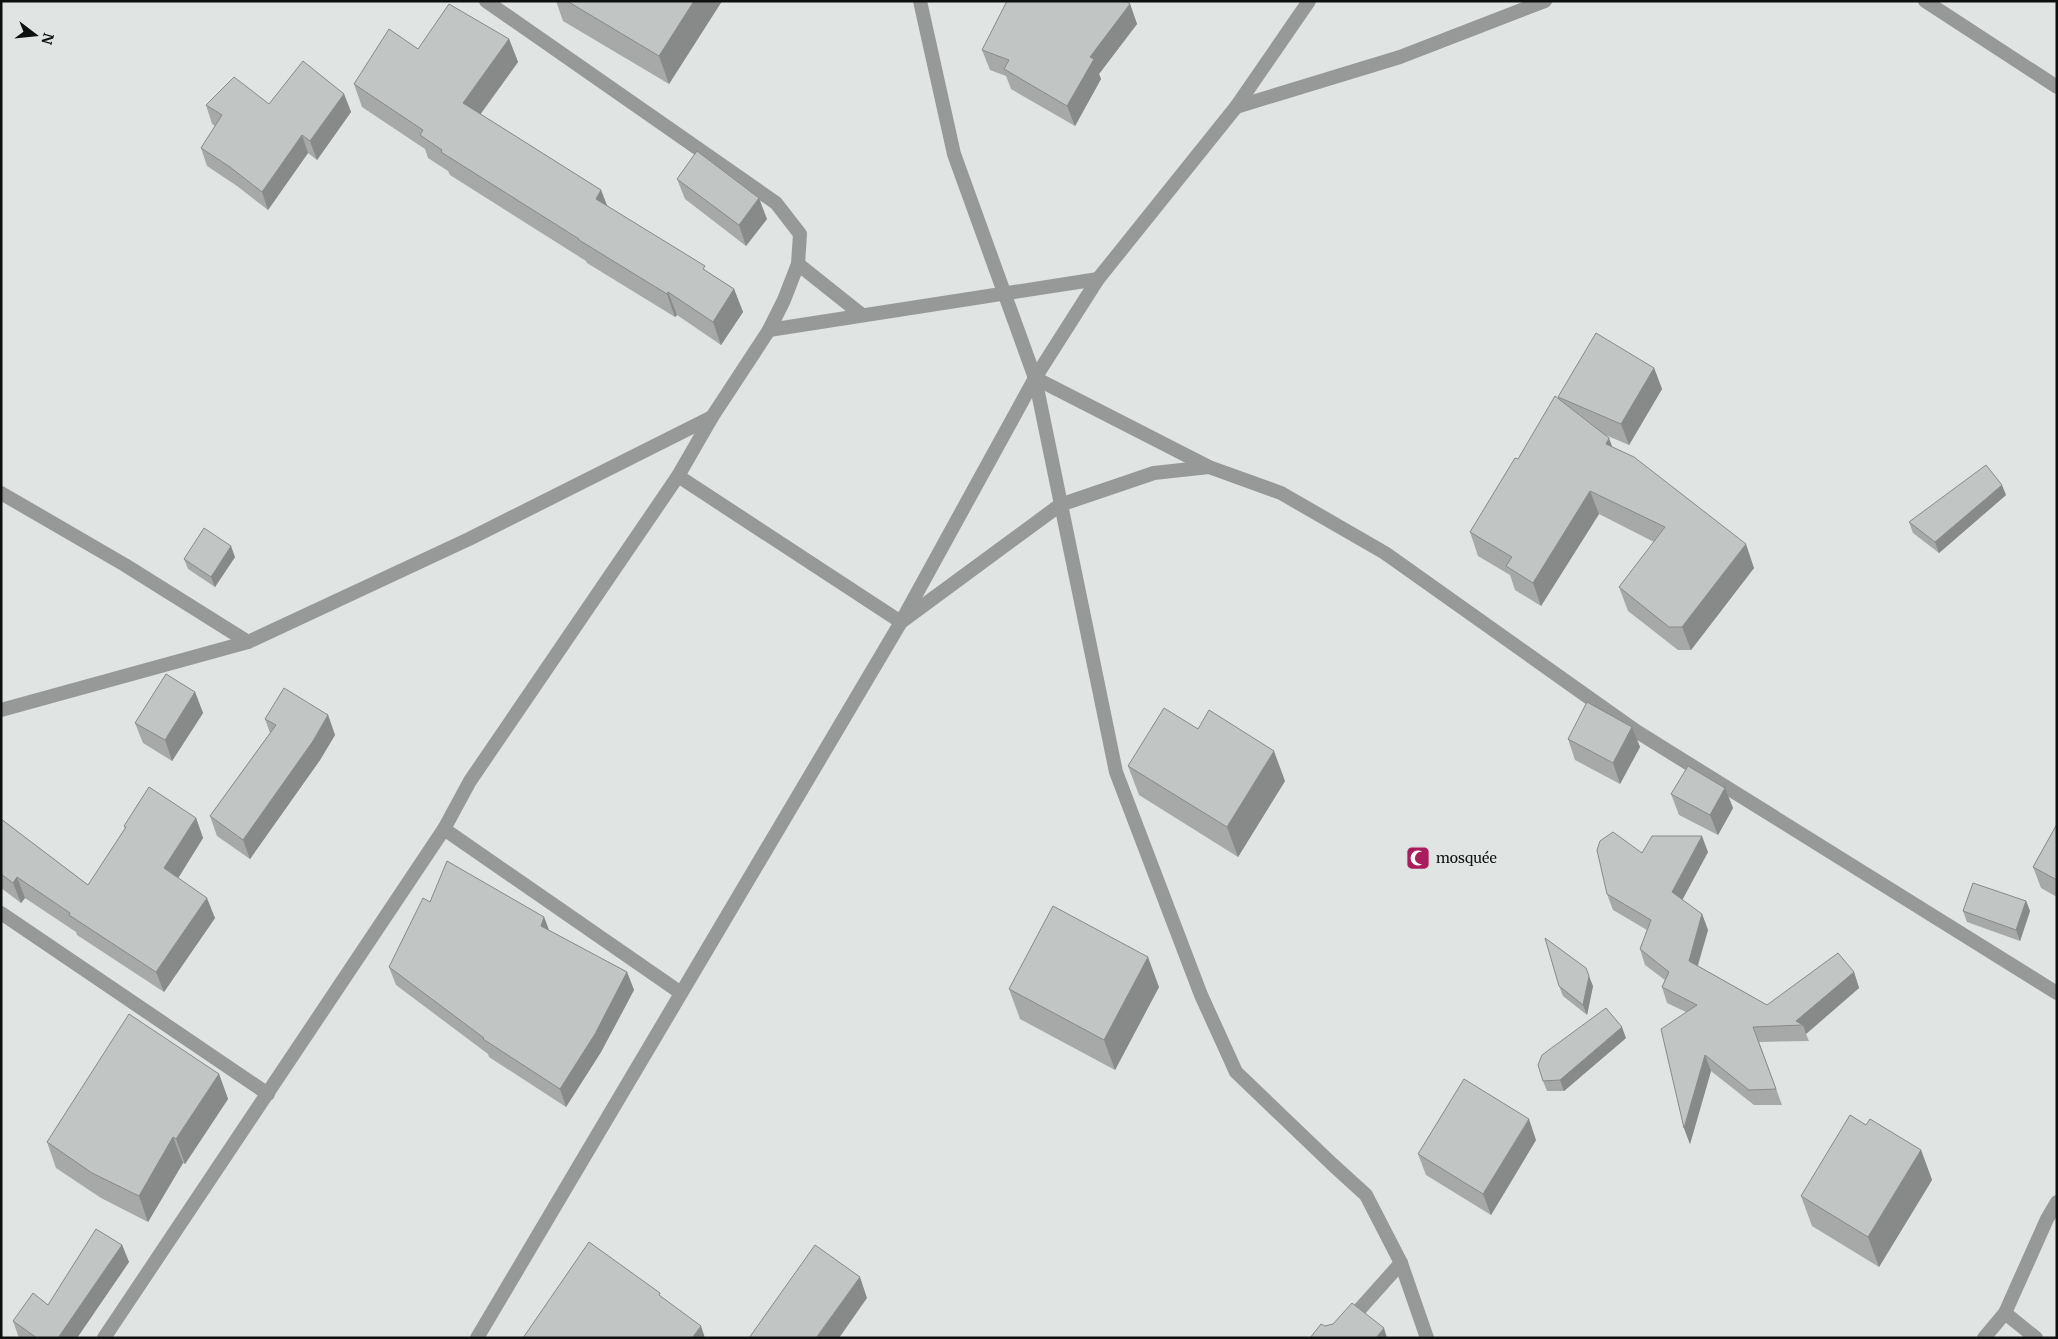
<svg xmlns="http://www.w3.org/2000/svg" width="2058" height="1339" font-family="Merriweather,serif">
  <style>
    .lines { fill: none; stroke-linecap: round; stroke-linejoin: round }
    .minor { stroke: #979998; stroke-width: 14 }
    .wall { fill: #a6a9a8 }
    .shaded-wall { fill: #878a88 }
    .building { fill: #c1c5c3; stroke: #878a88 }
    .labels { text-anchor: middle; stroke-width: 4; stroke-linejoin: round; paint-order: stroke }
    .poi-label { font-size: 14px; fill: #0e100f; stroke: #e0e4e2; text-anchor: start }
  </style>
  <rect width="100%" height="100%" fill="#e0e4e2"/>
  <g class="lines">
    <!-- minor -->
    <g class="minor">
      <path d="M920,1L954,154L1035,378L1116,772L1201,995L1236,1072L1332,1164L1366,1195L1401,1263L1427,1338"/>
      <path d="M1925,1L2057,87"/>
      <path d="M1236,107L1400,57L1545,1"/>
      <path d="M798,264L862,315"/>
      <path d="M769,330L1098,279"/>
      <path d="M1035,378L1209,467L1281,493L1385,553L1636,731L2057,993"/>
      <path d="M678,476L901,622L1060,505L1154,473L1209,467"/>
      <path d="M1,493L125,565L248,642"/>
      <path d="M1,710L248,642L469,539L712,417"/>
      <path d="M444,829L681,993"/>
      <path d="M1,913L268,1094"/>
      <path d="M2005,1313L2036,1338"/>
      <path d="M104,1338L444,829L470,781L678,476L712,417L769,330L784,300L798,264L800,234L776,203L486,1"/>
      <path d="M477,1338L901,622L1035,378L1098,279L1236,107L1309,1"/>
      <path d="M1334,1338L1401,1263"/>
      <path d="M1984,1338L2005,1313L2047,1219L2057,1202"/>
    </g>
  </g>
  <!-- wall -->
  <g class="wall">
    <path d="M556,1H722L669,84L563,21Z"/>
    <path d="M1130,4L1137,24L1099,74L1101,79L1075,126L1011,89L1006,76L990,70L982,50Z"/>
    <path d="M509,39L518,62L480,114L601,190L607,206L734,289L743,312L721,345L677,315L675,317L587,263L586,261L450,175L448,171L428,158L425,149L362,107L354,84L418,49Z"/>
    <path d="M344,94L351,112L317,160L308,153L268,210L237,186L207,166L201,148L215,126L212,124L206,105L269,104Z"/>
    <path d="M677,179L767,219L746,246L685,199Z"/>
    <path d="M1654,368L1662,389L1629,445L1603,434L1612,447L1754,568L1691,650H1678L1628,611L1619,587L1654,542L1599,514L1541,606L1515,590L1510,575L1478,556L1470,532L1559,399L1558,397Z"/>
    <path d="M2006,495L1939,553L1913,533L1909,522Z"/>
    <path d="M235,557L215,587L188,569L184,559Z"/>
    <path d="M195,692L203,713L172,761L143,743L135,723Z"/>
    <path d="M328,715L335,735L320,760L250,859L217,836L210,816L270,733L265,719Z"/>
    <path d="M1632,727L1640,747L1620,784L1575,760L1568,739Z"/>
    <path d="M1198,729L1285,781L1238,857L1139,795L1128,766Z"/>
    <path d="M1725,788L1733,808L1718,835L1679,815L1671,794Z"/>
    <path d="M196,818L203,838L178,878L215,918L164,992L77,935L76,932L25,898L21,903L1,888V819L88,885L125,829L124,826Z"/>
    <path d="M2057,824V897L2041,888L2033,867Z"/>
    <path d="M1708,852L1682,900L1702,914L1708,930L1698,966L1767,1005L1854,972L1859,988L1806,1034L1809,1041L1759,1042L1782,1105H1754L1711,1071L1690,1144L1684,1128L1686,1012L1667,1003L1662,987L1665,980L1645,965L1640,949L1647,930L1613,910L1607,894L1642,853Z"/>
    <path d="M2026,901L2030,911L2020,941L1967,922L1963,911Z"/>
    <path d="M430,902L544,917L549,931L627,972L634,990L601,1052L566,1107L489,1057L488,1054L396,985L389,967Z"/>
    <path d="M1559,986H1593L1587,1015L1563,996Z"/>
    <path d="M1159,987L1115,1070L1020,1019L1009,989Z"/>
    <path d="M1626,1038L1564,1091H1547L1543,1081Z"/>
    <path d="M219,1074L228,1099L185,1164L183,1163L148,1222L101,1198L56,1168L47,1142Z"/>
    <path d="M1866,1125L1921,1150L1932,1180L1879,1267L1812,1226L1801,1196Z"/>
    <path d="M1536,1140L1491,1215L1426,1175L1418,1154Z"/>
    <path d="M122,1245L129,1262L77,1338H19L13,1321L48,1305Z"/>
  </g>
  <!-- shaded-wall -->
  <g class="shaded-wall">
    <path d="M694,1H722L669,84L659,56Z"/>
    <path d="M1130,4L1137,24L1099,74L1101,79L1075,126L1067,106L1090,57Z"/>
    <path d="M509,39L518,62L472,126L463,103Z"/>
    <path d="M344,94L351,112L317,160L310,141Z"/>
    <path d="M302,135L308,153L268,210L262,192Z"/>
    <path d="M601,190L610,213L596,199Z"/>
    <path d="M759,198L767,219L746,246L739,225Z"/>
    <path d="M734,289L743,312L721,345L713,322Z"/>
    <path d="M668,292L677,315L675,317L667,294Z"/>
    <path d="M1654,368L1662,389L1629,445L1621,424Z"/>
    <path d="M1609,438L1618,462L1606,444Z"/>
    <path d="M2002,485L2006,495L1939,553L1935,542Z"/>
    <path d="M1590,491L1599,514L1541,606L1533,583Z"/>
    <path d="M1746,544L1754,568L1691,650L1682,627Z"/>
    <path d="M231,546L235,557L215,587L211,577Z"/>
    <path d="M195,692L203,713L172,761L165,740Z"/>
    <path d="M328,715L335,735L320,760L250,859L243,840Z"/>
    <path d="M1632,727L1640,747L1620,784L1613,763Z"/>
    <path d="M1274,751L1285,781L1238,857L1227,827Z"/>
    <path d="M1725,788L1733,808L1718,835L1710,815Z"/>
    <path d="M196,818L203,838L172,888L164,868Z"/>
    <path d="M1702,836L1708,852L1678,908L1672,892Z"/>
    <path d="M17,877L25,898L21,903L13,883Z"/>
    <path d="M207,898L215,918L164,992L156,972Z"/>
    <path d="M2026,901L2030,911L2020,941L2016,930Z"/>
    <path d="M1702,914L1708,930L1694,977L1689,961Z"/>
    <path d="M544,917L551,935L541,926Z"/>
    <path d="M1148,957L1159,987L1115,1070L1104,1040Z"/>
    <path d="M627,972L634,990L601,1052L566,1107L560,1089Z"/>
    <path d="M1854,972L1859,988L1806,1034L1803,1025L1796,1021Z"/>
    <path d="M1589,976L1593,986L1587,1015L1583,1005Z"/>
    <path d="M1622,1027L1626,1038L1564,1091L1560,1080Z"/>
    <path d="M1705,1055L1711,1071L1690,1144L1684,1128Z"/>
    <path d="M219,1074L228,1099L185,1164L176,1139Z"/>
    <path d="M1529,1119L1536,1140L1491,1215L1483,1194Z"/>
    <path d="M173,1137L183,1163L148,1222L139,1196Z"/>
    <path d="M1921,1150L1932,1180L1879,1267L1868,1237Z"/>
    <path d="M122,1245L129,1262L77,1338H58Z"/>
    <path d="M860,1277L867,1298L839,1338H816Z"/>
    <path d="M701,1326L705,1338H692Z"/>
    <path d="M1384,1328L1387,1338H1376Z"/>
  </g>
  <!-- building -->
  <g class="building">
    <path d="M567,1H694L659,56Z"/>
    <path d="M1007,1H1126L1130,4L1090,57L1094,59L1067,106L1004,69L1009,60L982,50Z"/>
    <path d="M449,4L509,39L463,103L601,190L596,199L705,266L703,269L734,289L713,322L668,292L667,294L579,240V239L441,152L442,150L420,135L423,130L354,84L389,29L418,49Z"/>
    <path d="M303,61L344,94L310,141L302,135L262,192L230,167L201,148L222,115L206,105L234,77L269,104Z"/>
    <path d="M697,151L759,198L739,225L677,179Z"/>
    <path d="M1596,333L1654,368L1621,424L1558,397Z"/>
    <path d="M1555,396L1609,438L1606,444L1634,457L1746,544L1682,627H1669L1619,587L1665,527L1590,491L1533,583L1506,566L1512,557L1470,532L1515,458L1518,459Z"/>
    <path d="M1986,465L2002,485L1935,542L1909,522Z"/>
    <path d="M204,528L231,546L211,577L184,559Z"/>
    <path d="M166,674L195,692L165,740L135,723Z"/>
    <path d="M284,688L328,715L313,741L243,840L210,816L276,725L265,719Z"/>
    <path d="M1587,702L1632,727L1613,763L1568,739Z"/>
    <path d="M1164,708L1198,729L1209,710L1274,751L1227,827L1128,766Z"/>
    <path d="M1688,766L1725,788L1710,815L1671,794Z"/>
    <path d="M149,787L196,818L164,868L207,898L156,972L69,915L70,913L17,877L13,883L1,874V819L88,885L126,827L124,826Z"/>
    <path d="M2057,824V880L2033,867Z"/>
    <path d="M1613,832L1642,853L1652,836H1702L1672,892L1702,914L1689,961L1767,1005L1838,953L1854,972L1796,1021L1803,1025L1753,1027L1776,1089L1749,1090L1705,1055L1684,1128L1661,1029L1697,1005L1662,987L1669,972L1640,949L1651,920L1607,894L1597,850L1600,841Z"/>
    <path d="M447,861L544,917L541,926L627,972L595,1034L560,1089L483,1039L484,1038L389,967L423,898L430,902Z"/>
    <path d="M1973,883L2026,901L2016,930L1963,911Z"/>
    <path d="M1053,906L1148,957L1104,1040L1009,989Z"/>
    <path d="M1545,938L1586,968L1589,976L1583,1005L1559,986Z"/>
    <path d="M1606,1008L1622,1027L1560,1080L1543,1081L1538,1065L1542,1055Z"/>
    <path d="M129,1014L219,1074L176,1139L173,1137L139,1196L92,1173L47,1142Z"/>
    <path d="M1464,1079L1529,1119L1483,1194L1418,1154Z"/>
    <path d="M1850,1115L1866,1125L1870,1119L1921,1150L1868,1237L1801,1196Z"/>
    <path d="M96,1229L122,1245L58,1338H37L13,1321L33,1293L48,1305Z"/>
    <path d="M589,1242L660,1293L659,1295L701,1326L692,1338H523Z"/>
    <path d="M815,1245L860,1277L816,1338H749Z"/>
    <path d="M1352,1303L1384,1328L1376,1338H1310L1321,1324L1325,1326L1333,1324Z"/>
  </g>
  <!-- icons -->
  <defs>
    <g id="mosque-square" transform="scale(1.25)"><rect x="-9" y="-9" width="18" height="18" rx="4" fill="#aa1d5d" stroke="#e0e4e2"/><path d="M3.5-4.9A6 6 0 1 0 3.5 4.9A5 5 0 1 1 3.5-4.9Z" fill="#fff"/></g>
  </defs>
  <g fill-rule="evenodd">
    <use href="#mosque-square" x="1418" y="858"/>
  </g>
  <g class="labels">
    <!-- poi labels -->
    <g class="poi-label">
      <text x="1436" y="863">mosquée</text>
    </g>
  </g>
  <!-- border -->
  <rect width="2058" height="1339" fill="none" stroke="#0e100f" stroke-width="5"/>
  <!-- north arrow -->
  <g transform="translate(35 35) rotate(106)" stroke="#e0e4e2" stroke-width="4" paint-order="stroke">
  <path d="M0-4L9 19L0 12L-9 19Z" fill="#0e100f"/>
  <text y="-8" font-size="14" font-weight="bold" text-anchor="middle" fill="#0e100f">N</text>
  </g>
</svg>
